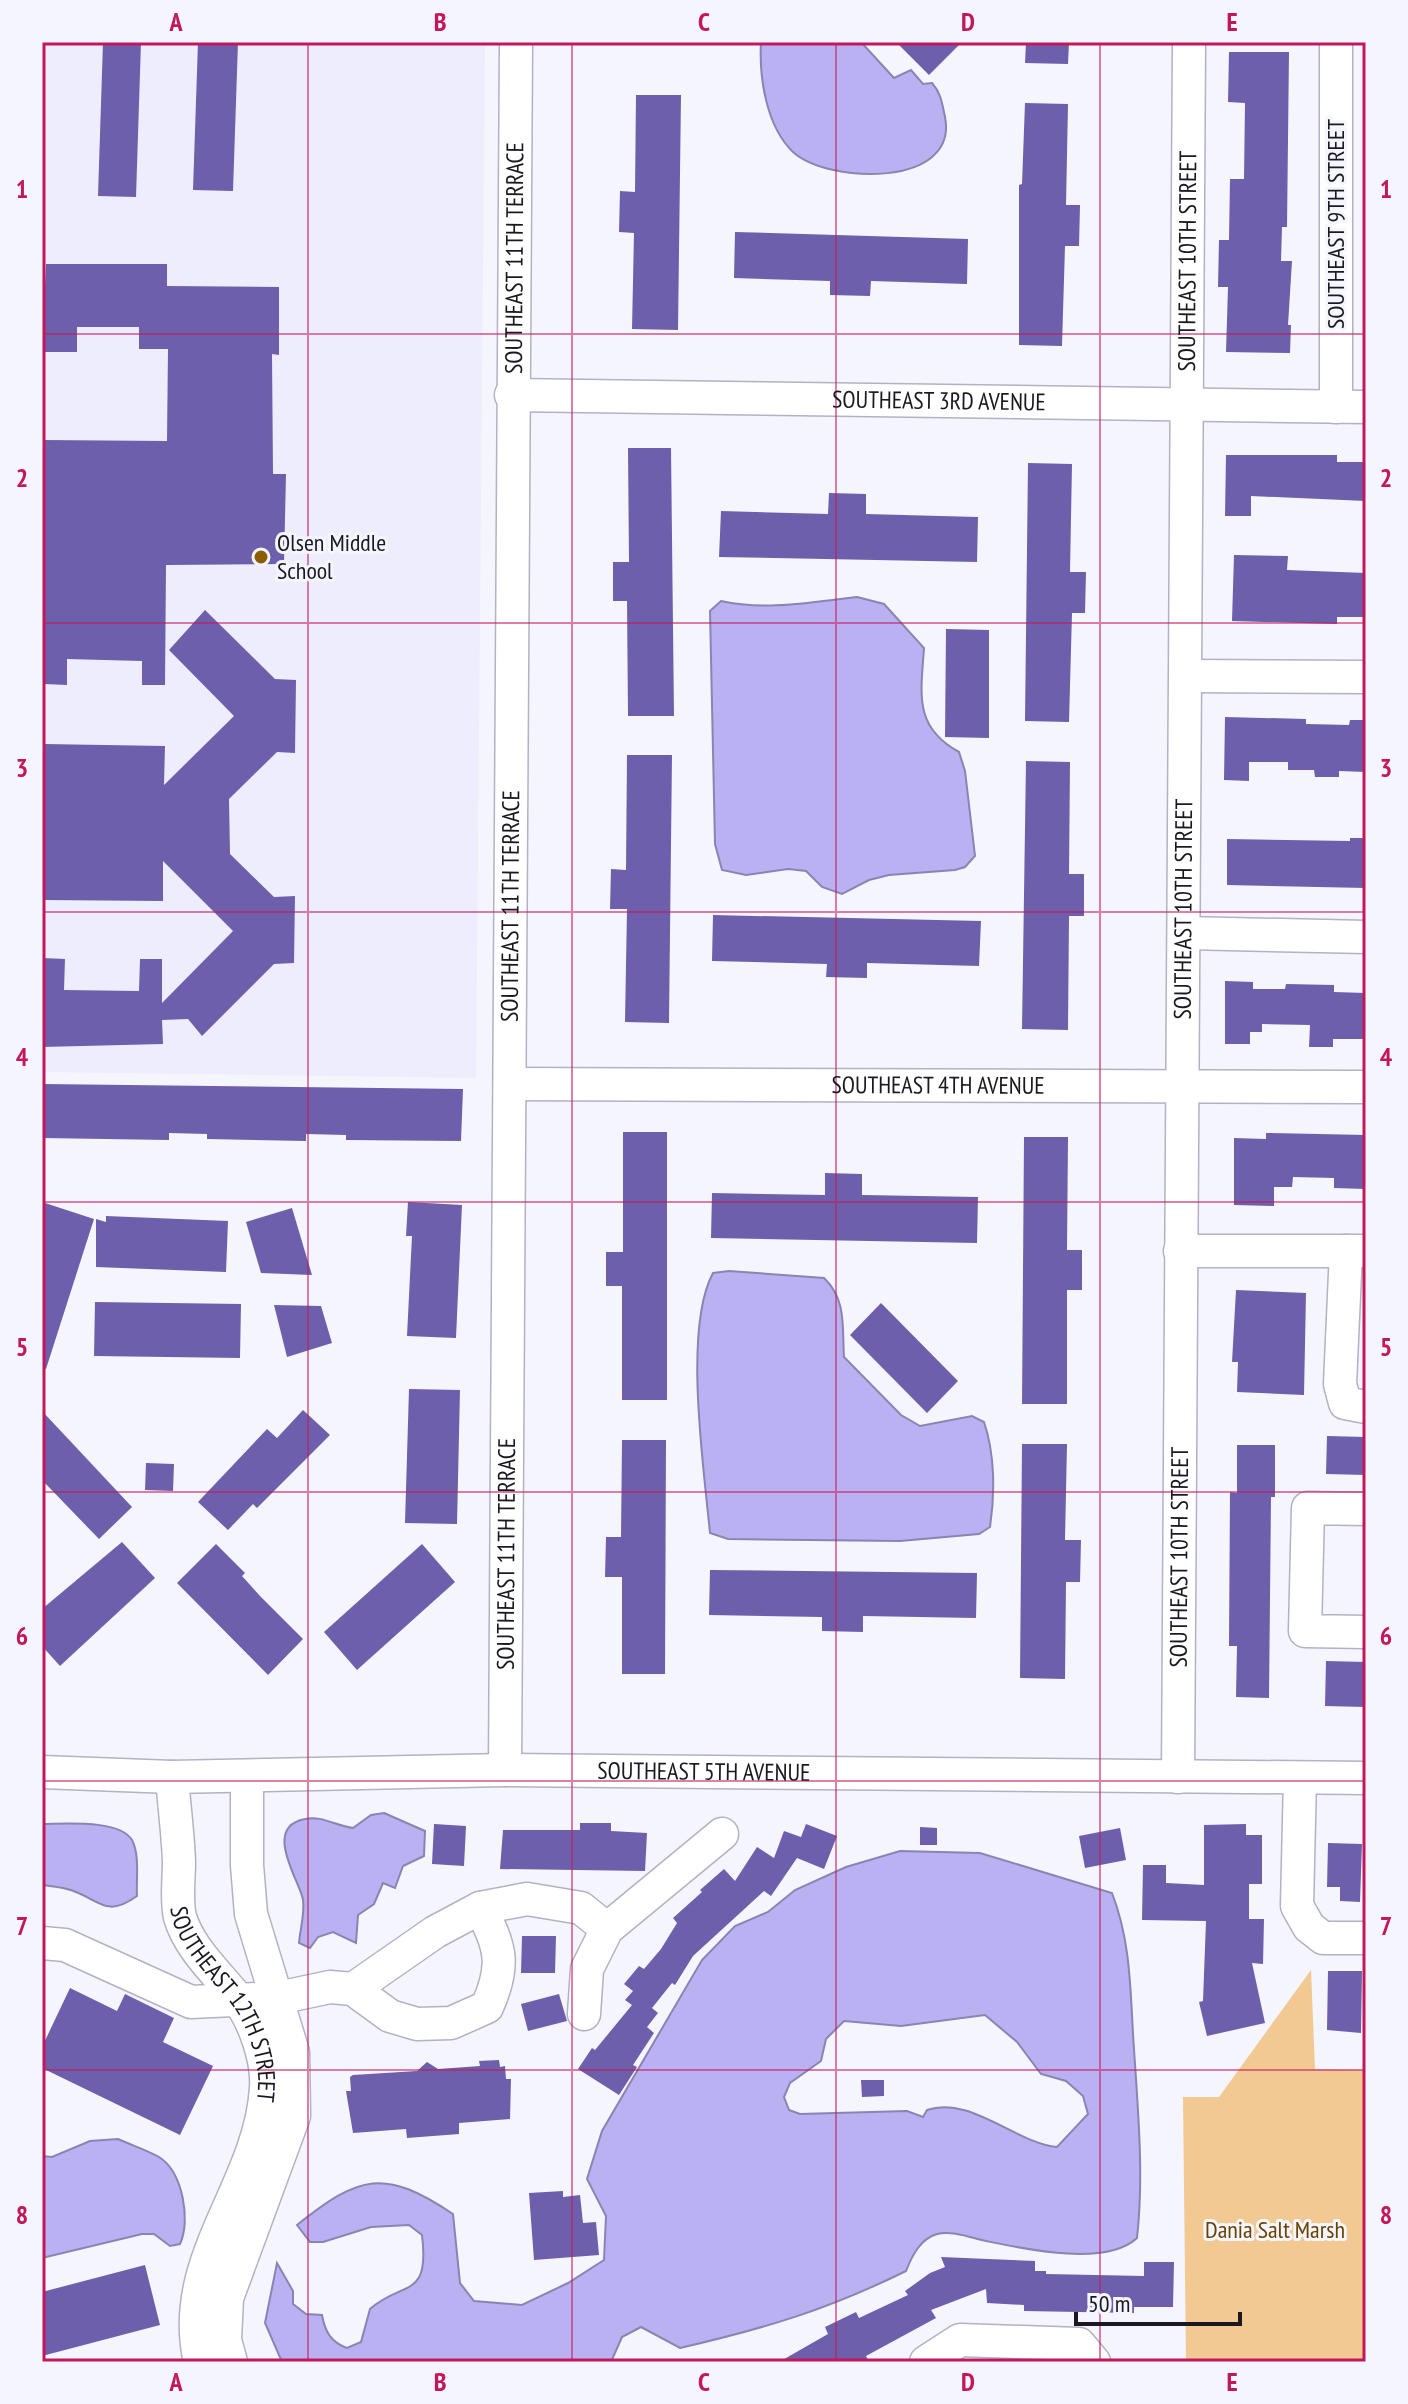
<svg xmlns="http://www.w3.org/2000/svg" width="1408" height="2404" font-family="'PT Sans Narrow',sans-serif">
  <style>
    .built { fill: #eeedfe }
    .green { fill: #f2c893 }
    .water { fill: #bab1f3; stroke: #8a83b4; stroke-width: 2; fill-rule: evenodd }
    .building { fill: #6d5fab }
    .lines { fill: none; stroke-linecap: round; stroke-linejoin: round }
    .minor-casing { stroke: #b3b1c6; stroke-width: 35 }
    .minor { stroke: #fff; stroke-width: 32 }
    .grid { fill: none; stroke: #c2185b; stroke-width: 2; stroke-opacity: 0.55 }
    .poi-dot { fill: #8d5c07; stroke: #f5f5fd; stroke-width: 3 }
    .labels { text-anchor: middle; stroke-width: 6; stroke-linejoin: round; paint-order: stroke }
    .street-label { font-size: 24px; fill: #1a1921; stroke: #f5f5fd }
    .poi-label { font-size: 24px; fill: #1a1921; stroke: #f5f5fd; text-anchor: start }
    .park-label { font-size: 24px; fill: #684201; stroke: #f5f5fd }
    .neatline { fill: none; stroke: #c2185b; stroke-width: 3 }
    .grid-label { font-size: 26px; text-anchor: middle; font-weight: bold; fill: #c2185b }
  </style>
  <rect width="100%" height="100%" fill="#f5f5fd"/>
  <!-- built -->
  <path class="built" d="M42,42H485L476,1078L42,1072Z"/>
  <!-- green -->
  <path class="green" d="M1311,1970L1315,2069L1366,2070V2362H1186L1183,2097H1219Z"/>
  <!-- water -->
  <g class="water">
    <path d="M761,42H861L894,78L911,70L923,84L932,83C941,93 942,103 945,117C959,188 828,184 793,152C766,126 759,77 761,42Z"/>
    <path d="M857,597L884,604L924,648C921,693 913,727 959,752L965,771L975,856L965,867L955,870L889,875L869,880L842,894L822,887L806,871L788,869L746,875L722,870L715,844L710,611L721,601C766,611 811,602 857,597Z"/>
    <path d="M729,1271L824,1278C847,1300 842,1327 844,1357L901,1415L920,1426L972,1416L984,1422C995,1454 995,1494 990,1527L979,1534L900,1541L728,1539L710,1533C704,1469 683,1328 713,1273Z"/>
    <path d="M384,1813L425,1831L424,1856L403,1866L395,1888L383,1883L374,1904L358,1915L356,1943L333,1932L318,1937L310,1948L299,1943C300,1930 305,1913 303,1900C301,1883 261,1827 305,1819C321,1815 336,1826 353,1828L371,1815Z"/>
    <path d="M42,1824C64,1824 119,1819 132,1840C140,1855 136,1880 137,1896C104,1920 98,1897 67,1889C59,1887 50,1886 42,1885Z"/>
    <path d="M900,1851L980,1853L1112,1893C1132,1945 1130,1994 1134,2049C1138,2111 1144,2176 1137,2238C1106,2267 1025,2249 986,2241C972,2238 952,2230 937,2234C920,2239 912,2256 906,2271C827,2310 766,2328 680,2348L641,2327L622,2337L611,2362H282L265,2323L277,2263L293,2291V2304L306,2314L322,2315C325,2332 331,2342 347,2348L361,2342L370,2309C403,2280 430,2300 422,2235L409,2225L371,2227L323,2242H310L297,2225C360,2175 384,2168 453,2214L460,2283L474,2301L522,2305L568,2283L604,2260L606,2216L587,2179L602,2131L702,1960L735,1926L768,1912L795,1890L846,1867ZM985,2015L1017,2042L1041,2074L1066,2081L1083,2096L1088,2114L1057,2147C1016,2143 969,2095 927,2110L923,2117L907,2111L800,2114L789,2110L784,2097L790,2083L821,2061L826,2039L844,2021L901,2026Z"/>
    <path d="M118,2139C131,2145 147,2150 159,2157C183,2172 191,2221 180,2244L170,2246L154,2234H142L42,2258V2156L52,2157L90,2141Z"/>
  </g>
  <!-- building -->
  <g class="building">
    <path d="M103,42H141L136,197L98,196Z"/>
    <path d="M198,42H238L233,191L193,190Z"/>
    <path d="M896,42H962L929,75Z"/>
    <path d="M1026,42H1069L1068,64L1025,63Z"/>
    <path d="M1229,52H1289L1287,227H1282L1281,261H1292L1288,325H1291L1290,353L1226,352L1228,287H1218L1219,240H1229L1230,179H1244L1245,103L1228,102Z"/>
    <path d="M636,95H681L678,330L632,329L634,233L619,232L620,191L635,192Z"/>
    <path d="M1025,103L1068,104L1066,205H1080L1079,246H1065L1062,346L1019,345V185L1022,184Z"/>
    <path d="M735,232L968,239L967,284L871,281L870,296L830,295V281L734,278Z"/>
    <path d="M46,264H167V286L279,287V355L272,354L273,474H286L284,564L166,565L165,685H142V661L67,659V685L44,684L42,440L167,441L168,349H139V327H77V352H42Z"/>
    <path d="M628,448H671L674,716H628L627,601H613V562H629Z"/>
    <path d="M1226,455H1337V462H1366V501L1251,496V516H1225Z"/>
    <path d="M1028,463L1072,464L1070,572H1086L1085,613H1072L1069,722L1025,721Z"/>
    <path d="M829,493L866,494V514L978,517L977,562L719,557L721,511L828,514Z"/>
    <path d="M1234,555L1288,556L1287,570L1366,573V617H1337V624L1232,621Z"/>
    <path d="M205,610L275,679L296,680L295,753L277,752L229,799L230,854L274,897L295,896L294,963L274,964L202,1036L188,1019L162,1020L163,1044L42,1047V958L65,959L64,990L139,991L140,959H162V1003L233,931L163,861V901L42,900L44,744L165,746L164,785L234,716L169,650Z"/>
    <path d="M946,629L989,630V738L945,737Z"/>
    <path d="M1225,717L1306,719V724L1349,725L1350,720H1366V772L1339,771V777H1315L1314,770H1288V762H1249V781L1224,780Z"/>
    <path d="M627,755H672L669,1023L625,1022L627,909H610L611,869L626,870Z"/>
    <path d="M1026,761L1070,762L1069,874H1084V916H1069L1068,1030L1022,1029Z"/>
    <path d="M1350,838H1366V888L1227,885V839L1350,841Z"/>
    <path d="M713,915L981,921L979,966L867,963V978L826,977L827,964L712,961Z"/>
    <path d="M1225,981L1253,982V989H1285L1286,984L1334,985V992L1366,993V1039H1333V1047H1309L1310,1025L1262,1024V1032H1250V1044H1225Z"/>
    <path d="M42,1084L463,1089L461,1141L346,1140V1135L306,1134V1141L207,1139V1134L169,1133V1140L42,1138Z"/>
    <path d="M623,1132H667V1400H622V1286H606V1252H623Z"/>
    <path d="M1266,1133L1366,1135V1189L1334,1188V1178L1293,1177L1292,1187H1274V1206L1234,1205V1138L1266,1139Z"/>
    <path d="M1024,1137H1068L1067,1250H1082V1290H1067V1404H1022Z"/>
    <path d="M825,1173L862,1174V1195L978,1197L977,1243L711,1238L712,1193L825,1195Z"/>
    <path d="M408,1202L462,1205L456,1338L407,1336L412,1236H406Z"/>
    <path d="M45,1203L94,1219L46,1369L42,1368V1213Z"/>
    <path d="M292,1208L312,1275L261,1273L246,1222Z"/>
    <path d="M106,1216L228,1221L226,1272L96,1267V1219L106,1222Z"/>
    <path d="M1236,1290L1306,1293L1304,1395L1237,1392L1238,1362H1232Z"/>
    <path d="M95,1302L241,1304L240,1358L94,1356Z"/>
    <path d="M881,1303L958,1381L927,1413L850,1335Z"/>
    <path d="M274,1305L321,1306L332,1343L287,1357Z"/>
    <path d="M409,1389L460,1390L457,1524L405,1523Z"/>
    <path d="M303,1410L330,1435L257,1508L253,1504L228,1530L198,1502L267,1429L277,1438Z"/>
    <path d="M42,1411L132,1507L99,1539L42,1480Z"/>
    <path d="M1327,1436L1366,1437V1475L1326,1474Z"/>
    <path d="M622,1440H666L665,1674H622V1577H605L606,1537H621Z"/>
    <path d="M1022,1444H1067L1065,1540H1081L1080,1582H1066L1065,1679L1020,1678Z"/>
    <path d="M1237,1445H1275V1497H1271L1269,1698L1236,1697L1237,1646H1229L1230,1492L1237,1493Z"/>
    <path d="M146,1463L174,1464L173,1491L145,1490Z"/>
    <path d="M122,1542L155,1578L60,1666L42,1646V1609Z"/>
    <path d="M216,1544L245,1573L242,1576L260,1596L303,1639L268,1675L177,1583Z"/>
    <path d="M422,1544L455,1582L357,1670L324,1632Z"/>
    <path d="M710,1570L977,1573L976,1618L863,1616V1632L822,1631V1617L709,1615Z"/>
    <path d="M1326,1661L1366,1662V1707L1325,1706Z"/>
    <path d="M580,1823H611V1831L647,1833L645,1871L500,1869L503,1830H580Z"/>
    <path d="M434,1824L466,1826L464,1866L432,1864Z"/>
    <path d="M806,1824L837,1836L824,1869L797,1858L771,1896L764,1891L693,1956L675,1985L672,1983L652,2008L658,2013L647,2027L654,2033L633,2065L637,2067L619,2095L578,2069L592,2048L595,2050L632,2005L625,2000L633,1991L624,1984L639,1966L644,1969L661,1949L677,1923L673,1918L702,1892L700,1890L724,1869L735,1881L757,1847L774,1858L784,1831L801,1837Z"/>
    <path d="M1246,1824V1835H1262V1884H1249V1919H1264L1263,1964L1252,1963L1265,2023L1207,2036L1199,2002L1203,2001L1206,1921L1142,1920L1143,1865H1166V1883L1204,1885V1825Z"/>
    <path d="M920,1827L937,1828V1845H920Z"/>
    <path d="M1120,1828L1126,1860L1085,1868L1079,1836Z"/>
    <path d="M1328,1843L1362,1844L1360,1902L1340,1901V1887H1327Z"/>
    <path d="M522,1936H556L555,1973H521Z"/>
    <path d="M1328,1971H1362L1361,2033L1327,2030Z"/>
    <path d="M70,1988L117,2011L125,1994L174,2018L163,2042L213,2066L180,2135L42,2068V2047Z"/>
    <path d="M559,1994L567,2021L528,2031L521,2004Z"/>
    <path d="M499,2060L500,2067L505,2066L506,2079H511L510,2119L459,2123V2134L407,2138L406,2129L353,2133L346,2091H351L350,2077L353,2075L417,2071L427,2062L438,2069L480,2066L479,2061Z"/>
    <path d="M861,2080H884V2096L862,2097Z"/>
    <path d="M563,2191V2197L580,2195L583,2223L596,2222L599,2255L534,2260L529,2193Z"/>
    <path d="M941,2257L1035,2261V2271H1046V2274L1144,2276V2262H1174L1173,2307H1134V2313L1024,2311V2305L987,2303L986,2289L931,2310L936,2318L866,2356L869,2362H779L828,2334L825,2327L856,2312L859,2318L908,2295L905,2291L930,2273L945,2267Z"/>
    <path d="M145,2265L160,2325L42,2356V2292Z"/>
  </g>
  <g class="lines">
    <!-- minor casing -->
    <g class="minor-casing">
      <g id="minor">
        <path id="s1" d="M511,395L1366,407"/>
        <path d="M1336,407V42"/>
        <path d="M1187,676L1366,677"/>
        <path d="M1185,933L1366,937"/>
        <path id="s2" d="M510,1084L1366,1087"/>
        <path d="M1180,1251H1366"/>
        <path d="M1346,1251L1340,1384L1345,1403L1366,1407"/>
        <path d="M1366,1509L1308,1508L1305,1631L1366,1632"/>
        <path id="s3" d="M505,1770L516,42"/>
        <path id="s4" d="M42,1772L172,1777L505,1770L1366,1778"/>
        <path id="s5" d="M172,1777C174,1805 178,1834 179,1862C179,1879 176,1901 180,1917C189,1948 217,1973 236,1997C254,2019 268,2060 266,2088C260,2187 176,2259 200,2362"/>
        <path id="s6" d="M1178,1777L1189,42"/>
        <path d="M1300,1778L1297,1906L1309,1927L1323,1938H1366"/>
        <path d="M42,1943L65,1945L191,2002L278,1998L330,1987L353,1989L390,2016L417,2024L451,2023L487,2007C505,1967 502,1947 480,1908"/>
        <path d="M353,1989L435,1932L480,1908L527,1899L581,1908L607,1929"/>
        <path d="M584,2014L587,1969L607,1929L722,1834"/>
        <path d="M231,2362L225,2340L227,2298L294,2116L293,2052L251,1914L247,1865V1776"/>
        <path d="M926,2362L960,2340L1079,2344L1094,2362"/>
      </g>
    </g>
    <!-- minor -->
    <use href="#minor" class="minor"/>
  </g>
  <!-- grid -->
  <path class="grid" d="M308,42V2362M572,42V2362M836,42V2362M1100,42V2362M42,334H1366M42,623H1366M42,912H1366M42,1202H1366M42,1492H1366M42,1781H1366M42,2070H1366"/>
  <!-- markers -->
  <circle class="poi-dot" cx="261" cy="557" r="8"/>
  <g class="labels">
    <!-- street labels -->
    <g class="street-label">
      <text transform="translate(1336 224) rotate(-90)" y="8">SOUTHEAST 9TH STREET</text>
      <text dy="8" stroke="none"><textPath href="#s3" startOffset="1512">SOUTHEAST 11TH TERRACE</textPath></text>
      <text dy="8" stroke="none"><textPath href="#s6" startOffset="1516">SOUTHEAST 10TH STREET</textPath></text>
      <text dy="8" stroke="none"><textPath href="#s1" startOffset="428">SOUTHEAST 3RD AVENUE</textPath></text>
      <text dy="8" stroke="none"><textPath href="#s3" startOffset="864">SOUTHEAST 11TH TERRACE</textPath></text>
      <text dy="8" stroke="none"><textPath href="#s6" startOffset="868">SOUTHEAST 10TH STREET</textPath></text>
      <text dy="8" stroke="none"><textPath href="#s2" startOffset="428">SOUTHEAST 4TH AVENUE</textPath></text>
      <text dy="8" stroke="none"><textPath href="#s3" startOffset="216">SOUTHEAST 11TH TERRACE</textPath></text>
      <text dy="8" stroke="none"><textPath href="#s6" startOffset="220">SOUTHEAST 10TH STREET</textPath></text>
      <text dy="8" stroke="none"><textPath href="#s4" startOffset="662">SOUTHEAST 5TH AVENUE</textPath></text>
      <text dy="8" stroke="none"><textPath href="#s5" startOffset="240">SOUTHEAST 12TH STREET</textPath></text>
    </g>
    <!-- poi labels -->
    <g class="poi-label">
      <text x="277" y="551">Olsen Middle<tspan x="277" dy="28">School</tspan></text>
    </g>
    <!-- park labels -->
    <g class="park-label">
      <text x="1275" y="2238">Dania Salt Marsh</text>
    </g>
  </g>
  <!-- border -->
  <rect width="1408" height="2404" fill="none" stroke="#f5f5fd" stroke-width="88"/>
  <!-- scale -->
  <path d="M1076 2312v12h164v-12" fill="none" stroke="#1a1921" stroke-width="4"/>
  <text x="1088" y="2312" font-size="24" fill="#1a1921" stroke="#f5f5fd" stroke-width="6" paint-order="stroke">50 m</text>
  <rect x="44" y="44" width="1320" height="2316" class="neatline"/>
  <g class="grid-label">
    <text x="176" y="31">A</text>
    <text x="440" y="31">B</text>
    <text x="704" y="31">C</text>
    <text x="968" y="31">D</text>
    <text x="1232" y="31">E</text>
    <text x="22" y="198">1</text>
    <text x="1386" y="198">1</text>
    <text x="22" y="487">2</text>
    <text x="1386" y="487">2</text>
    <text x="22" y="777">3</text>
    <text x="1386" y="777">3</text>
    <text x="22" y="1066">4</text>
    <text x="1386" y="1066">4</text>
    <text x="22" y="1356">5</text>
    <text x="1386" y="1356">5</text>
    <text x="22" y="1645">6</text>
    <text x="1386" y="1645">6</text>
    <text x="22" y="1935">7</text>
    <text x="1386" y="1935">7</text>
    <text x="22" y="2224">8</text>
    <text x="1386" y="2224">8</text>
    <text x="176" y="2391">A</text>
    <text x="440" y="2391">B</text>
    <text x="704" y="2391">C</text>
    <text x="968" y="2391">D</text>
    <text x="1232" y="2391">E</text>
  </g>
</svg>
